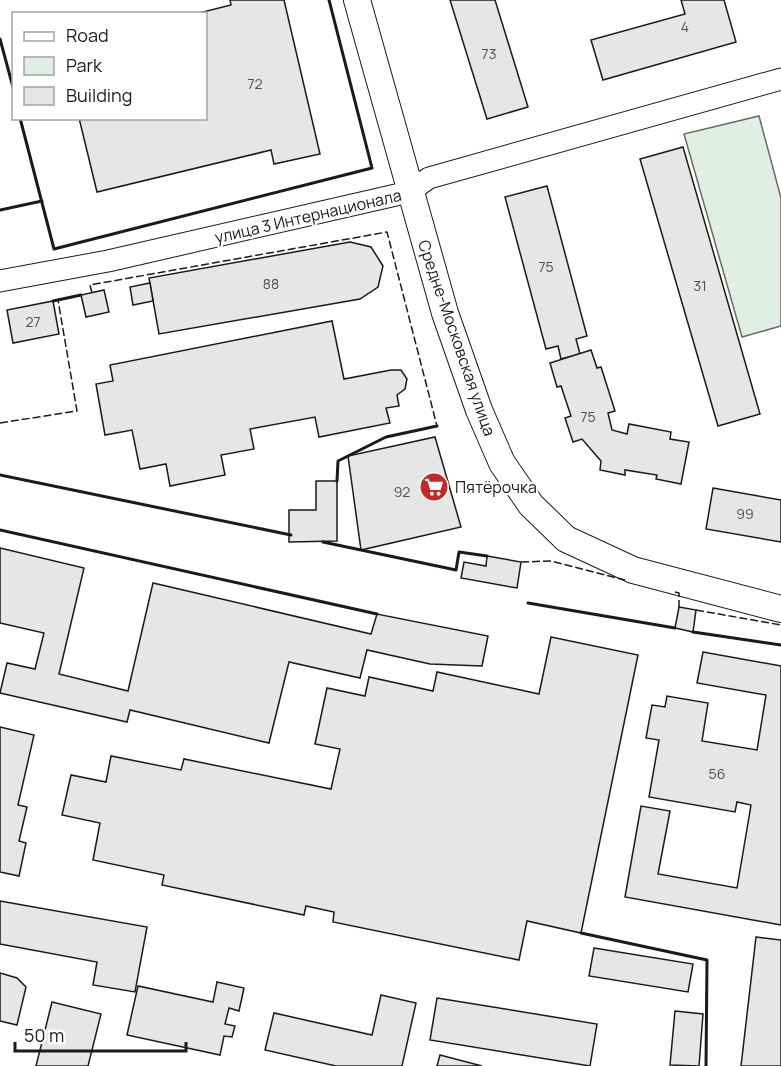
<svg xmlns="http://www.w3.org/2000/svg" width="781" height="1066" font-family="Manrope,sans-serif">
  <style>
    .green { fill: #e0efe3; stroke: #6a6a6a; stroke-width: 1.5 }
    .building { fill: #e6e6e6; stroke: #1a1a1a; stroke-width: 1.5 }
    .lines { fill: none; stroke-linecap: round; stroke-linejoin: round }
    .minor-casing { stroke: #1a1a1a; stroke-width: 23 }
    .tertiary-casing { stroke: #1a1a1a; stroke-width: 28 }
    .minor { stroke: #fff; stroke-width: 21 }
    .tertiary { stroke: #fff; stroke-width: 26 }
    .fence { stroke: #1a1a1a; stroke-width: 1.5; stroke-dasharray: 8 3; stroke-linecap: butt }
    .wall { stroke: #1a1a1a; stroke-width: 3 }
    .labels { text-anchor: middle; stroke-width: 4.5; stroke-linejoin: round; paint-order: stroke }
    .number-label { font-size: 14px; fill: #4d4d4d }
    .street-label { font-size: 16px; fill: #1a1a1a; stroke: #fff }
    .poi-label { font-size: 16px; fill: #1a1a1a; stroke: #fff; text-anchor: start }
  </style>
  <rect width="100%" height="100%" fill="#fff"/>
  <!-- green -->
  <path class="green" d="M759,116L781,198V326L742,337L684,134Z"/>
  <!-- building -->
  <g class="building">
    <path d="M230,0H284L320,154L274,164L271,150L97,192L79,118H206V14H195L231,5Z"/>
    <path d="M450,0H495L528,107L487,119Z"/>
    <path d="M681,0H724L736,42L603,80L591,40L685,14Z"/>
    <path d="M683,147L760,414L718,426L640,159Z"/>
    <path d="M547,186L587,336L576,339L580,354L561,359L558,346L546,349L505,197Z"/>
    <path d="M350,242L371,247L383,266L378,287L360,299L159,334L149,278Z"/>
    <path d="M150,283L153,301L133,305L130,287Z"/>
    <path d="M104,290L109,312L86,317L81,295Z"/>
    <path d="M53,301L59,334L13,343L7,310Z"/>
    <path d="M332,321L344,379L391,370H401L407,379L405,389L397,395L399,406L386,408L390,423L319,437L315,417L250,429L254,449L221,455L225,475L170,486L166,464L140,469L132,430L105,435L96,384L113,381L110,365Z"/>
    <path d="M591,350L597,368L601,367L615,411L608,413L612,430L627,434L629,424L671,432L670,439L689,442L681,484L656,479L657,475L625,470V475L600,470L601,461L582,439L573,442L565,418L571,416L561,386L557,387L550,363Z"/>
    <path d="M435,437L461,527L361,550L348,456Z"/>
    <path d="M316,481H337V541L289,542V510H316Z"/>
    <path d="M713,488L781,500V542L706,529Z"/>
    <path d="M0,548L84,568L59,674L128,691L153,583L371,634L377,614L488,636L482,666L430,664L367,650L360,678L289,662L269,743L130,710L127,722L0,693L7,663L35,669L44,633L0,623Z"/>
    <path d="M487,556L521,562L517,588L461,578L464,562L486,566Z"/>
    <path d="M679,607L696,610L693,632L675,628Z"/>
    <path d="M551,637L638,655L581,933L527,921L519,960L333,922L334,912L306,906L304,915L162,885L164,875L93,860L100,823L62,815L71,775L106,782L111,756L181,770L184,759L331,789L340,749L315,744L327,688L365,696L369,677L433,691L437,672L539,694Z"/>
    <path d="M703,652L781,666V925L625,897L641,806L670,811L658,874L737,888L751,805L737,802L735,812L649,797L659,740L646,738L652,705L665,707L667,696L708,703L702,741L757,750L766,695L697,683Z"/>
    <path d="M0,727L34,735L18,805L27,807L19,841L26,843L19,876L0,872Z"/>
    <path d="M0,901L147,927L135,992L93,985L97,962L0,944Z"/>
    <path d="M756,937L781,940V1066H741Z"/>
    <path d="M594,948L693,964L688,992L589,976Z"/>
    <path d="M0,973L17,978L26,987L17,1025L0,1021Z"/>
    <path d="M217,982L244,988L239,1011L229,1008L225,1024L235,1026L232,1037L224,1036L220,1055L127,1035L138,986L213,1002Z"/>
    <path d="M381,995L416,1003L402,1066H336L265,1050L274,1013L372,1035Z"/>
    <path d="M437,998L597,1024L590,1066L430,1040Z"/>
    <path d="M52,1002L101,1014L88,1066H36Z"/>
    <path d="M675,1011L703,1014L699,1066L670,1065Z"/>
    <path d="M440,1055L482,1066H437Z"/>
  </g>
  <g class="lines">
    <!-- minor casing -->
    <g class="minor-casing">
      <path id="minor" d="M0,281L108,261L409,192L429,178L781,79"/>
    </g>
    <!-- tertiary casing -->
    <g class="tertiary-casing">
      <path id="tertiary" d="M357,0L445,313L479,410L502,463L531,505L566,539L633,570L781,609"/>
    </g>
    <!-- minor -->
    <use href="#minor" class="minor"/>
    <!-- tertiary -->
    <use href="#tertiary" class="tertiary"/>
    <!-- fence -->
    <g class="fence">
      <path d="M92,293L90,285L387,232L437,426"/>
      <path d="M0,423L77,411L58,300"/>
      <path d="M521,562L551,561L625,580"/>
      <path d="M675,592L679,593V607"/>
      <path d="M696,610L781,625"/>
    </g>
    <!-- wall -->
    <g class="wall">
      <path d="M0,39L14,91"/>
      <path d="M20,118L54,249L372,168L329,0"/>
      <path d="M0,210L42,201"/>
      <path d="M53,301L81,295"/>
      <path d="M0,475L291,535"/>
      <path d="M337,481L338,461L386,437L437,426"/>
      <path d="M0,530L377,614"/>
      <path d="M323,542L456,570L459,552L487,556"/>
      <path d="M528,603L675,628"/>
      <path d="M693,632L781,645"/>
      <path d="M581,933L707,960L706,1066"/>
    </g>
  </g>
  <!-- icons -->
  <defs>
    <g id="supermarket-disc" transform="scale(1.5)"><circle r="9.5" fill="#c62828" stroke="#fff"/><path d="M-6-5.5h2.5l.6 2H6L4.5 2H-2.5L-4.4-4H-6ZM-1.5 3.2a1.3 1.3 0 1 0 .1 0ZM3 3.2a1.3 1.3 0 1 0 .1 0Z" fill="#fff"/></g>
  </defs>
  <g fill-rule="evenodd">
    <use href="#supermarket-disc" x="434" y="487"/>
  </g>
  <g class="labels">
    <!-- number labels -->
    <g class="number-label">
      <text x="685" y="32">4</text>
      <text x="489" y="59">73</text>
      <text x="255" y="89">72</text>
      <text x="546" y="272">75</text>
      <text x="271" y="289">88</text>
      <text x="700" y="291">31</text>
      <text x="33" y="327">27</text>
      <text x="588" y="422">75</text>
      <text x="402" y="497">92</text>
      <text x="745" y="519">99</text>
      <text x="717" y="779">56</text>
    </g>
    <!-- street labels -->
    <g class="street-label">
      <text transform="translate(308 216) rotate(-13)" y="6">улица 3 Интернационала</text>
      <text transform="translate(457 338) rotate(71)" y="6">Средне-Московская улица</text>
    </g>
    <!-- poi labels -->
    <g class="poi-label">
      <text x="455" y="493">Пятёрочка</text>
    </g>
  </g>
  <!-- legend -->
  <rect x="12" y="12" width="195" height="108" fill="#ffffff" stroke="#a3a3a3" stroke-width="1.5"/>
  <rect x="24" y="32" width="30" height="9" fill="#ffffff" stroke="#a3a3a3" stroke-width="1.5"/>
  <text x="66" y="42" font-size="18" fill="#1a1a1a">Road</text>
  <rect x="24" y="57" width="30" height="18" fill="#e0efe3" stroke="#a3a3a3" stroke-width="1.5"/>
  <text x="66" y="72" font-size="18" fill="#1a1a1a">Park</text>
  <rect x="24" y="87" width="30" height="18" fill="#e6e6e6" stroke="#a3a3a3" stroke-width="1.5"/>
  <text x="66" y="102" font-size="18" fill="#1a1a1a">Building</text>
  <!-- scale -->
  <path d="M15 1042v9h171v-9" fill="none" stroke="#1a1a1a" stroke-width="3"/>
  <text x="24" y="1042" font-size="18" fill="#1a1a1a" stroke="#ffffff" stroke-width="4.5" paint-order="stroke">50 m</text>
</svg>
